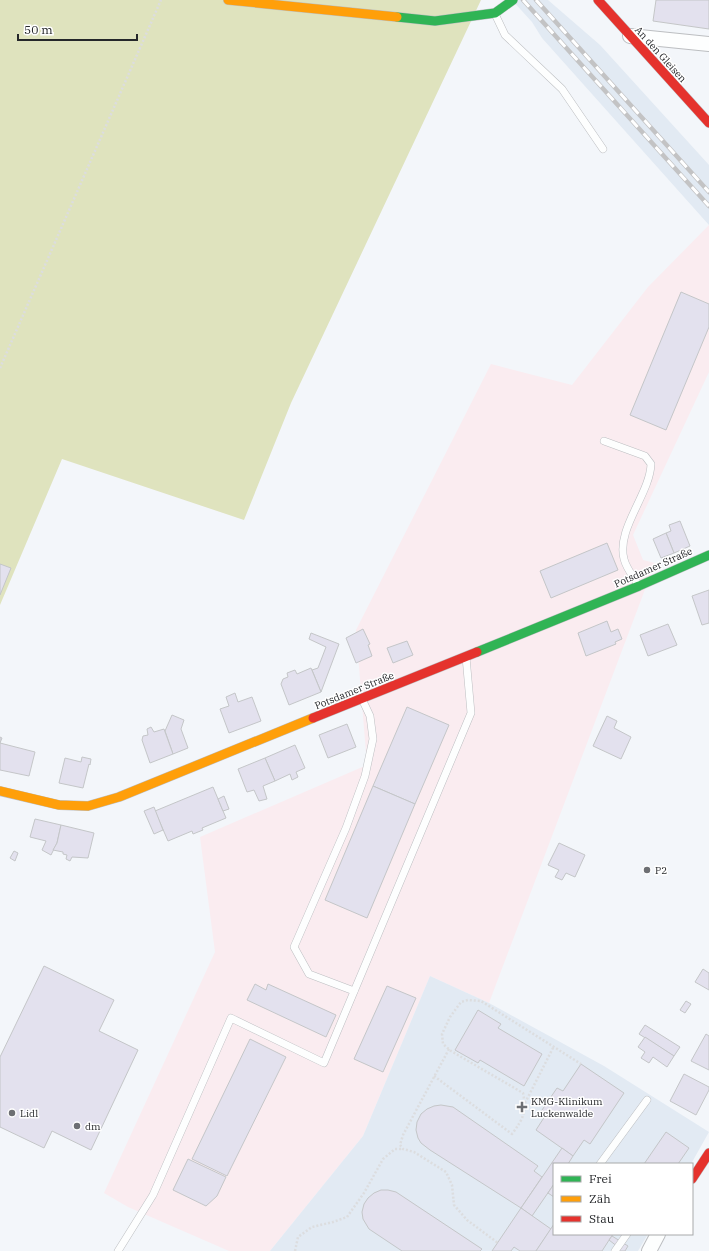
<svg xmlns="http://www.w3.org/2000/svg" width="709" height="1251" font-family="'IBM Plex Serif',serif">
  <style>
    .commercial { fill: #faecf0 }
    .built { fill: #e2eaf3 }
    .green { fill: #dfe3be }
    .building { fill: #e3e1ee; stroke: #c4c6c8 }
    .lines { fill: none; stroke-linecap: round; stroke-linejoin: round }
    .lane-casing { stroke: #bcbec1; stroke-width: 8 }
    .street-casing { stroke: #bcbec1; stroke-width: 16 }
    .fast-casing { stroke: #bcbec1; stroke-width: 10 }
    .slow-casing { stroke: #bcbec1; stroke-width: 10 }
    .jam-casing { stroke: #bcbec1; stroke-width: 10 }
    .path { stroke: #dcdddf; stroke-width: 2.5; stroke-dasharray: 2 2; stroke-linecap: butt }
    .lane { stroke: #fdfefe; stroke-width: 7 }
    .street { stroke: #fdfefe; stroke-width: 14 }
    .fast { stroke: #30b455; stroke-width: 9 }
    .slow { stroke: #ff9f0a; stroke-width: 9 }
    .jam { stroke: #e5322d; stroke-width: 9 }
    .rail-casing { stroke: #c3c3c4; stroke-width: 4.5 }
    .rail { stroke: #fff; stroke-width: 3; stroke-dasharray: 9; stroke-linecap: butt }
    .poi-dot { fill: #6d6f73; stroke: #fff; stroke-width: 1.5 }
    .labels { text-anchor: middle; stroke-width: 3; stroke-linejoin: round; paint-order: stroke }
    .street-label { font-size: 10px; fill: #25272a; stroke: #fff }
    .poi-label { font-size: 10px; fill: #25272a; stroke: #fff; text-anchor: start }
  </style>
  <rect width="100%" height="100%" fill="#f3f6fa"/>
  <!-- commercial -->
  <path class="commercial" d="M709,225V372L633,535L643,560L655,563L489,1003L430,976L363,1136L270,1251H229L128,1207L104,1193L215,952L200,837L367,765L356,630L491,364L572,385L648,287Z"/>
  <!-- built -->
  <g class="built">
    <path d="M512,0H548L600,45L709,165V225L542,38L532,22Z"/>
    <path d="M430,976L489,1003L604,1066L709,1132L691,1164H554V1234H648L638,1251H270L363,1136Z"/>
  </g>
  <!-- green -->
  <path class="green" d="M0,0H481L291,403L244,520L62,459L0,605Z"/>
  <!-- building -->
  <g class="building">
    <path d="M656,0H709V29L653,21Z"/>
    <path d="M681,292L709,304V327L666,430L630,415Z"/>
    <path d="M680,521L690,546L674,553L666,533L671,531L669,525Z"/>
    <path d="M666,533L674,553L661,558L653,539Z"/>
    <path d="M607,543L618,570L551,598L540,571Z"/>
    <path d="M0,564L11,568L0,595Z"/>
    <path d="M709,590V623L702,625L692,596Z"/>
    <path d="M607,621L611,632L618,629L622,639L615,642L616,644L586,656L578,633Z"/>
    <path d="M668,624L677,645L648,656L640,635Z"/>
    <path d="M363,629L370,644L368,645L372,656L356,663L346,638Z"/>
    <path d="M311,633L339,644L321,692L312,670L318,668L326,647L309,639Z"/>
    <path d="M407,641L413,655L393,663L387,648Z"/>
    <path d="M311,668L321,692L289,705L281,684L283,679L288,677L287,673L295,670L297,674Z"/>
    <path d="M235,693L238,702L252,697L261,721L229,733L220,709L229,706L226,697Z"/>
    <path d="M407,707L449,725L415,804L373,786Z"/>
    <path d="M172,715L184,720L181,729L188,748L173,754L165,731Z"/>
    <path d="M607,716L617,721L614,728L631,737L621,759L593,746Z"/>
    <path d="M347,724L356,747L328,758L319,735Z"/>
    <path d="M151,727L154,732L164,729L173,754L150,763L142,740L143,736L148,735L147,729Z"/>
    <path d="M0,737L2,738L0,743L35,752L29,776L0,770Z"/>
    <path d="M295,745L305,768L296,772L298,777L292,780L290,774L275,781L265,758Z"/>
    <path d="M82,757L91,759L90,765L89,764L83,788L59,783L65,758L81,762Z"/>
    <path d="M265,758L275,781L263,786L267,799L259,801L254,790L247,792L238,769Z"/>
    <path d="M373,786L415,804L367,918L325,900Z"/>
    <path d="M213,787L226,818L202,828L203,830L193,834L192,831L168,841L155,811Z"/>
    <path d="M224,796L229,809L223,811L218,799Z"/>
    <path d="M154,807L163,830L154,834L144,811Z"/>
    <path d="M35,819L61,825L57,843L51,855L42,850L46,841L30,837Z"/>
    <path d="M61,825L94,833L88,858L72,857L70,861L66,859L67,855L63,854V852L53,850L57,843Z"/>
    <path d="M559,843L585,855L575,877L566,873L562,880L555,877L559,870L548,865Z"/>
    <path d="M14,851L18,853L15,861L10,858Z"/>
    <path d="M44,966L114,1000L99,1031L138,1050L91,1150L52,1131L44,1148L0,1127V1057Z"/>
    <path d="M703,969L709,973V990L695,982Z"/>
    <path d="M255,984L266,990L268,984L336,1015L326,1037L247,1000Z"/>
    <path d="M387,986L416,998L383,1072L354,1059Z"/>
    <path d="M686,1001L691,1004L685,1013L680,1010Z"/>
    <path d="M478,1010L501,1024L498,1028L542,1054L524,1086L480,1060L478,1063L455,1050Z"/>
    <path d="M645,1025L680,1047L674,1056L639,1034Z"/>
    <path d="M706,1034L709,1036V1070L691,1061Z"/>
    <path d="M645,1037L674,1056L667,1067L653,1057L649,1063L641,1058L645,1052L638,1047Z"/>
    <path d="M250,1039L286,1057L227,1176L192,1159Z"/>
    <path d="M581,1064L624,1093L590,1144L584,1140L573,1156L536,1130L545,1116L540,1113L557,1088L563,1091Z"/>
    <path d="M684,1074L709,1087V1090L696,1115L670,1101Z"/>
    <path d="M441,1105L453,1107L538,1166L534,1171L542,1177L521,1208L430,1150L421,1143L418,1138L416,1130L417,1122L421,1114L427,1109L434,1106Z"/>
    <path d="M666,1132L689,1148L678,1164H644Z"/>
    <path d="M562,1148L573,1156L568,1164H554V1184L532,1216L521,1208Z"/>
    <path d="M188,1159L226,1177L217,1196L206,1206L173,1190Z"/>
    <path d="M554,1184V1197L548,1193Z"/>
    <path d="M381,1190H388L396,1192L482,1249L480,1251H402L369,1229L363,1219L362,1212L364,1204L368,1198L374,1193Z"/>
    <path d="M521,1208L551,1229L536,1251H520L514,1247L511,1251H492Z"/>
    <path d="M554,1224V1234H613L602,1251H536Z"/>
    <path d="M612,1236L628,1246L625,1251H615L618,1247L609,1240Z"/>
  </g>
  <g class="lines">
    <!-- lane casing -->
    <g class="lane-casing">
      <g id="lane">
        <path d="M495,14L505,35L562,89L603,149"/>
        <path d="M604,441L645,456L651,464C650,494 616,529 624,559C626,568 634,578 639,586"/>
        <path d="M354,991L309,974L294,947L346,828L365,776L373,739L370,716L362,699"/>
        <path d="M600,1164L647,1100"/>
        <path d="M118,1251L153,1195L231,1018L324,1063L471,713L466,657"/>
        <path d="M615,1251L627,1234"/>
      </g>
    </g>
    <!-- street casing -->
    <g class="street-casing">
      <g id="street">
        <path d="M630,36L709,44"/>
        <path d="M649,1251L658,1234"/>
      </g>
    </g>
    <!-- fast casing -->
    <g class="fast-casing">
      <g id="fast">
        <path d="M397,17L435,21L495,13L513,0"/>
        <path d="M477,652L639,586L709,555"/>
      </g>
    </g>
    <!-- slow casing -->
    <g class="slow-casing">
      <g id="slow">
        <path d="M228,0L397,17"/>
        <path d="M0,791L59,805L88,806L119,797L313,718"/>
      </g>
    </g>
    <!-- jam casing -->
    <g class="jam-casing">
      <g id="jam">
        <path d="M598,0L709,123"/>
        <path d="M313,718L477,652"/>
        <path d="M692,1179L709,1153"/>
      </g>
    </g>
    <!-- path -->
    <g class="path">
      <path d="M0,368L161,0"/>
      <path d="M449,1049L403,1135L400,1145L403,1149L414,1152L446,1172L452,1185L454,1205L467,1220L498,1243"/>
      <path d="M434,1076L512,1134C523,1119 527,1112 523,1093L451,1051L443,1044L442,1034L450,1017L461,1002L468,1000L481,1001L581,1064"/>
      <path d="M525,1103L554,1046"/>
      <path d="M295,1251L298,1237L312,1227L333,1222L347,1217L364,1193L383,1159L395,1149H403"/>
    </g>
    <!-- lane -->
    <use href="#lane" class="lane"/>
    <!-- street -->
    <use href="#street" class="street"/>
    <!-- fast -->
    <use href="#fast" class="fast"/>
    <!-- slow -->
    <use href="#slow" class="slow"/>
    <!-- jam -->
    <use href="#jam" class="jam"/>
    <!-- rail casing -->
    <g class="rail-casing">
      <g id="rail">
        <path d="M523,0L709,206"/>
        <path d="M536,0L709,192"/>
      </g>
    </g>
    <!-- rail -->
    <use href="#rail" class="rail"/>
  </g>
  <!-- markers -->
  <g class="poi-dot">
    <circle cx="647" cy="870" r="4"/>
    <path d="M520 1101h4v4h4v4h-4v4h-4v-4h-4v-4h4z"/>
    <circle cx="12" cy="1113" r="4"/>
    <circle cx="77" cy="1126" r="4"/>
  </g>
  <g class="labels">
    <!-- street labels -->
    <g class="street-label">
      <text transform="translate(661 54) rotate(48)" y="4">An den Gleisen</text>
      <text transform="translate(653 567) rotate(-24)" y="4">Potsdamer Straße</text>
      <text transform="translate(354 690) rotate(-22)" y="4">Potsdamer Straße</text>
    </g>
    <!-- poi labels -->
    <g class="poi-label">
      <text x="655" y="874">P2</text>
      <text x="531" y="1105">KMG-Klinikum<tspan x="531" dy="12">Luckenwalde</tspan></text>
      <text x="20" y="1117">Lidl</text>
      <text x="85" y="1130">dm</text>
    </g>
  </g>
  <!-- legend -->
  <rect x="553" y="1163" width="140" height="72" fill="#ffffff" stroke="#a8a9aa"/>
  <rect x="561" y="1176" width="20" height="6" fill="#30b455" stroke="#a8a9aa"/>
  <text x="589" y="1183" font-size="12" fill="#25272a">Frei</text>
  <rect x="561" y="1196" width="20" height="6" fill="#ff9f0a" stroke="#a8a9aa"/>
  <text x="589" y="1203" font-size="12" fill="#25272a">Zäh</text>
  <rect x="561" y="1216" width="20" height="6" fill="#e5322d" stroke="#a8a9aa"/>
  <text x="589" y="1223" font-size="12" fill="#25272a">Stau</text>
  <!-- scale -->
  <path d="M18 34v6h119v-6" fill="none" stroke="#25272a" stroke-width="2"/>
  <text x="24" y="34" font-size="12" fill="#25272a" stroke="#ffffff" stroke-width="3" paint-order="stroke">50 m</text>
</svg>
